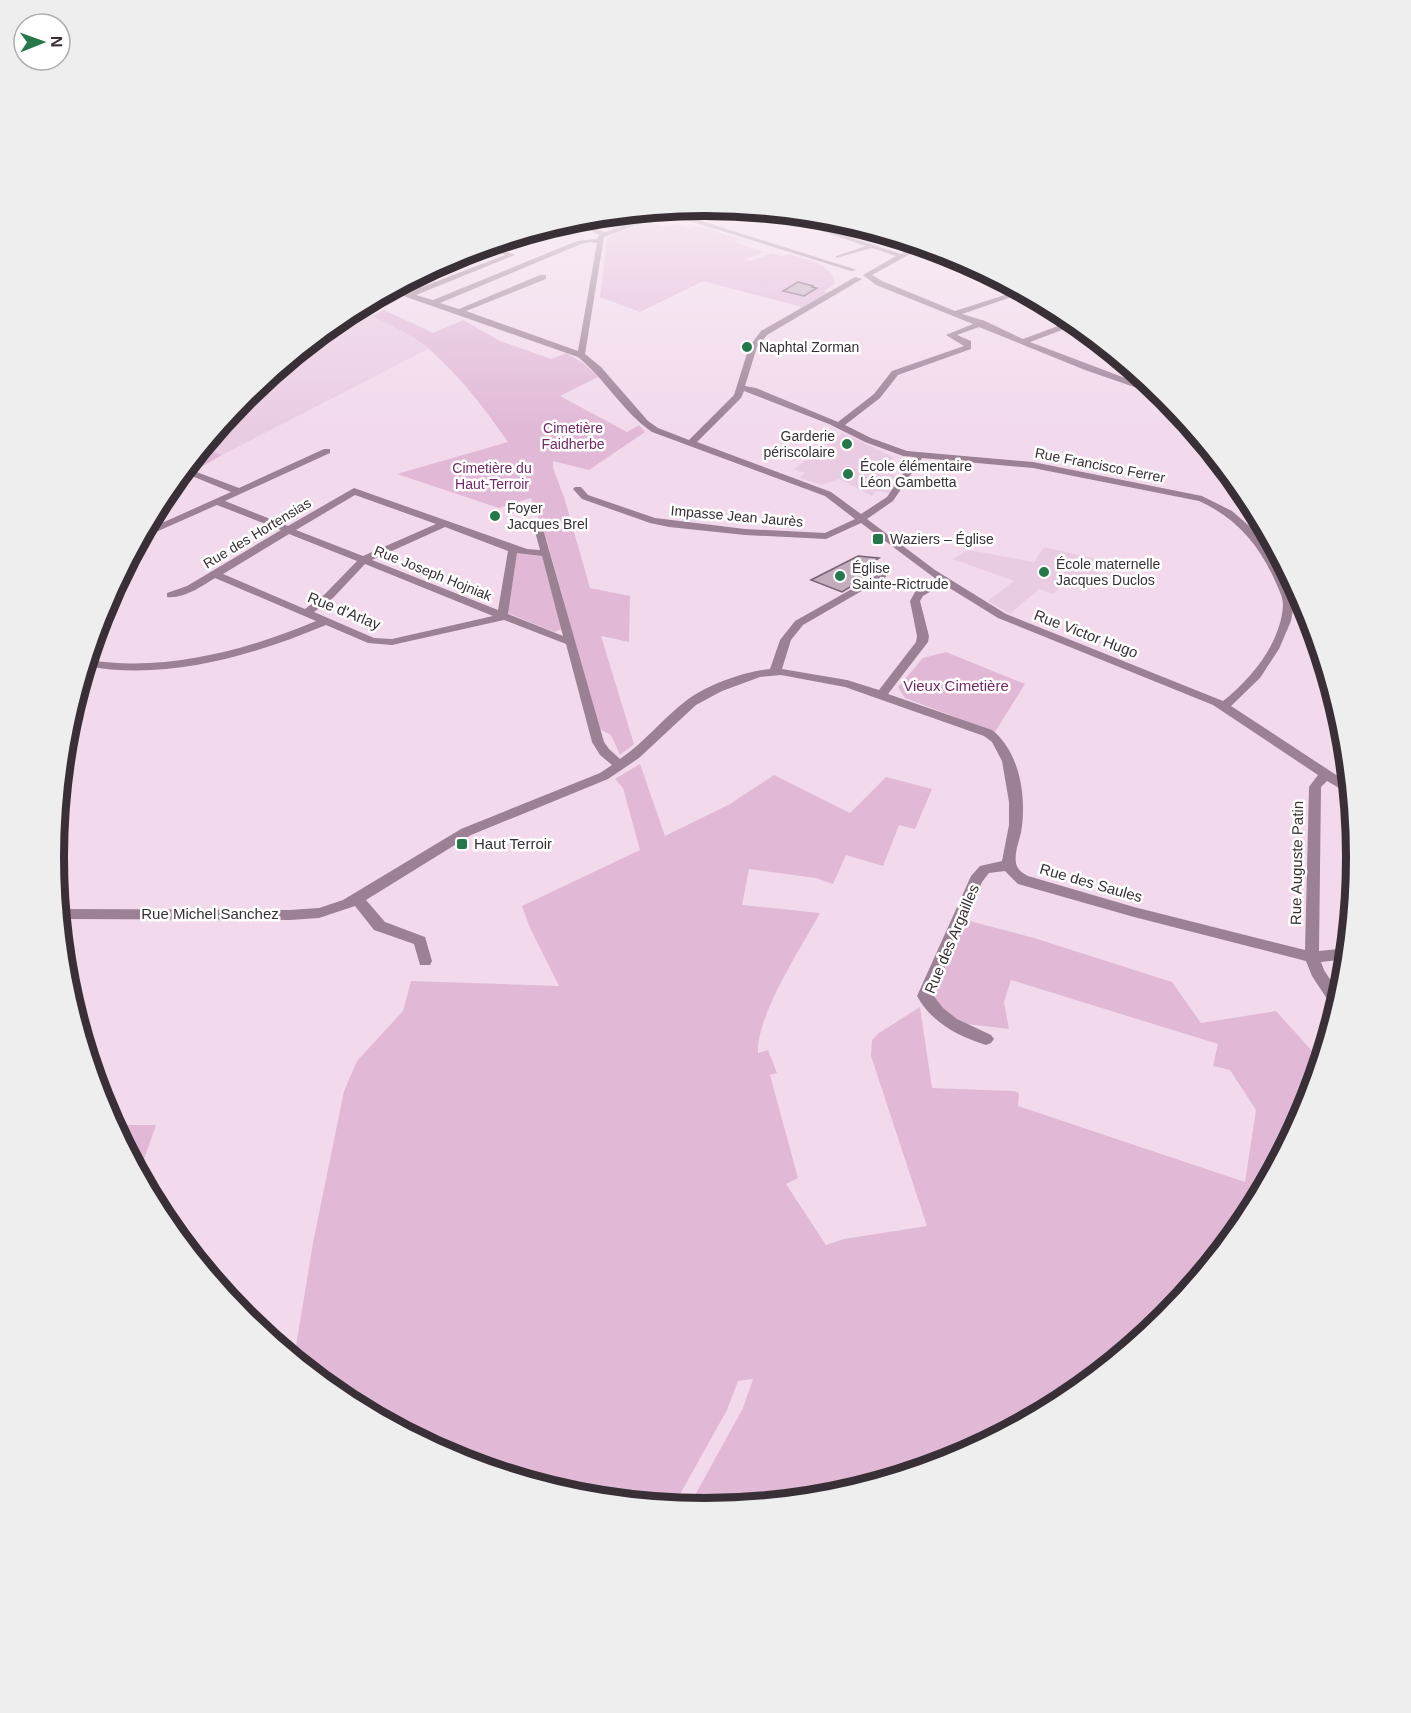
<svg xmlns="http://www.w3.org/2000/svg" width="1411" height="1713" font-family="Arial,sans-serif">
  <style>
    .built { fill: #eacce2 }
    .green { fill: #e1b9d7 }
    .building { fill: #c3adbd; stroke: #776272; stroke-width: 1.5 }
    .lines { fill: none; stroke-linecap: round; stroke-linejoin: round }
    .minor { fill: #9c8195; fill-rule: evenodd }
    .poi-dot { fill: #25784a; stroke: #fff; stroke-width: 2 }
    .labels { text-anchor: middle; stroke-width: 5; stroke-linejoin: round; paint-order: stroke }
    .far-poi-label { font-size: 14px; fill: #393037; stroke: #fff; text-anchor: start }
    .far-park-label { font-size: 14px; fill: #742a67; stroke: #fff }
    .far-street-label { font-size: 14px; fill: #393037; stroke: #fff }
    .street-label { font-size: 15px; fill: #393037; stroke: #fff }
    .park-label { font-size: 15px; fill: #742a67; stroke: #fff }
    .poi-label { font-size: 15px; fill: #393037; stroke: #fff; text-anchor: start }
    .rim { fill: none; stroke: #393037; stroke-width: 8 }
  </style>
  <rect width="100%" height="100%" fill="#f2daec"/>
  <!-- built -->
  <g class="built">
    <path d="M356,308L406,333L428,349L222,455L202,448L245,396L344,315Z"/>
    <path d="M843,433L895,458L877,466L870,467L903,477L891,493L876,491L872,496L839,479L822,485L800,478L805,473L794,469Z"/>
    <path d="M1044,547L1106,561L1090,589L1065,582L1053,594L1039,589L1010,614L988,601L1014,581L953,559L968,550L1034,562Z"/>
  </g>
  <!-- green -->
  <g class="green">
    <path d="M650,222L666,227L676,224L690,229L699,226L741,239L734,242L763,252L746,259L750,261L773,253L782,256L788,254C804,259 834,263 835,284L825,291L827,293L802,307L703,281L640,312L600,297L607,239L612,235Z"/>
    <path d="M384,310L433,333L463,320L500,341L551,359L566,353L583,363L598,377L560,396L627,432L639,425L645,432L589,470L553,461V468L564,497L590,588L630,596L629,642L601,636L634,744L620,755L611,735L599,729L547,541L531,498L499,508L397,474L508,442C485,409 460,376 429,349C412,335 392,326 372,316Z"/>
    <path d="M202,448L222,455L196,470L187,466Z"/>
    <path d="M517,552L542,555L562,629L554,632L508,613Z"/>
    <path d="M946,652L1025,684L995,732L905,698L898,687L923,658Z"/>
    <path d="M640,764L665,836L730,804L774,775L850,813L886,777L932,789L915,829L899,825L883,866L846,855L833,884L816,878L749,869L742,905L820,913C801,948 756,1016 758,1053L768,1050L777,1073L770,1075L798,1178L786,1184L826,1245L844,1239L927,1226L871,1056L872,1040L879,1033L920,1007L932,1088L1014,1091L1019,1093L1018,1106L1245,1182L1256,1110L1230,1070L1213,1066L1218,1044L1011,980L1004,1002L1009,1029L967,1024L947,1016L932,995L962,919L1034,938L1172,982L1201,1023L1276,1011L1321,1061L1307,1106L1247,1219L1166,1317L1067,1398L954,1459L832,1496L705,1508L689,1506L743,1408L753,1379L738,1381L727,1410L674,1505L578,1495L456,1458L343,1398L294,1358L313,1243L344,1091L357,1061L403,1011L411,981L559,986L530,928L522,906L640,850L623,788L615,779Z"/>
    <path d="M114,1125H156L139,1173Z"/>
  </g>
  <!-- building -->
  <g class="building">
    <path d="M798,282L813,286L812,287L817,288L804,296L783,291Z"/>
    <path d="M858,556L879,558L873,562L880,566L852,583L855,584L842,592L811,580Z"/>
  </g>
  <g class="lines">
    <!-- minor -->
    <path class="minor" d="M684,207L673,212L857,270L851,271L667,214L604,237L585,354L601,367L648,421L658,428L689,440L734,395L749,347L761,331L855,277L862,279L767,335L757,347L745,386L756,388L838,422L874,394L892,371L964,346L946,335L973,324L876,285L863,275L896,256L872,248L836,258V256L866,246L794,222L787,218L785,213H791L798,220L901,254L919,244L925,246L872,275L882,281L955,311L1020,290L1026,292L962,314L985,321L1023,339L1074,320L1078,324L1030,342L1162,392L1169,399L1085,370L979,327L957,335L971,341V349L898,375L880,398L845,425L871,438L907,451L1033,462L1202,496L1232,511L1255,531L1274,558L1291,592L1294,604L1291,621L1279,649L1260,678L1231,706L1350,784L1351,795L1327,781L1321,787L1319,951L1348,948L1347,959L1321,962L1324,970L1341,996L1337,1010L1333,1008L1312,976L1306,961L1134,917L1018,884L1005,871L989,873L982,882L933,995L943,1008L957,1019L991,1035L994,1039L991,1043L986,1045C958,1036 932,1023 917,996L971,876L980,866L1002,861L1009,825V802L1002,761L992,742L984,736L845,687L781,675L760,677L722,691L696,705L639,758L608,779L471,835L366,900L385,922L425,937L432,961L430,965H420L414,944L374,930L355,906L319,918L290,920L60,919V909L290,910L319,908L343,900L461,829L600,773L612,765L600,755L592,742L566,644L504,620L392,645L368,643L326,625C252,656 166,681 86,666L88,660C165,672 245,651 316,621L215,578C202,586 184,599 167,597V593L187,586L281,530L217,505L140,539L144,531L231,492L182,472L186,468L239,488L324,449H330V453L225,501L288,526L354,488L527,549L540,550L533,524L541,522L604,742L609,749L620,759C645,742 663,718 687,700C709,684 743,672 770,669L780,640L795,621L882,572L886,573V577L803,625L791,640L782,669L847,680L879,690L916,642L917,636L910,601L915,592L936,579L861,523L826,539L745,535L669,527L650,523L582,499L573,489L575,487H581L588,495L655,518L745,529L825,533L855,519L825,496L652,432C623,412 605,379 578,357L389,291L394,288L409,292L505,255L483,246L489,245L515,255L416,295L433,300L577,241L597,239L599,235L593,232L585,217L591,216L598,230L605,232L664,211ZM590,242L597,243L578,351L466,311L546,279V275H540L459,309L440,303L581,244ZM744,391L829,424L865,442L903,456L914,457L887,497L861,514L831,492L697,442L741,398ZM922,458L1033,468L1199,501C1237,518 1260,546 1276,583C1279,590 1283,597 1283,605C1281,643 1251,679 1223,701L1006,614L935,570L867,519L893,501ZM355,495L436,524L363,556L296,530ZM445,527L508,551L498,610L372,560ZM289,534L357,561L325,594L305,609L223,574ZM517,553L542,556L563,636L508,614ZM365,564L493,616L392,639L374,638L314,612L333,598ZM943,584L998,618L1213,705L1318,775L1309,787L1305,950L1134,907L1028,876C1022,873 1017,869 1016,863C1014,850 1021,838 1022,826C1026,794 1019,751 992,730L888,694L928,642L929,636L920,601L923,596Z"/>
  </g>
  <!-- sky -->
  <linearGradient id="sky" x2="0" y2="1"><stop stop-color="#abb2e6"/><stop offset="0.44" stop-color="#f9eef6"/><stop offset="1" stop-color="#f9eef6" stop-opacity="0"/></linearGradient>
  <rect width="1411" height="427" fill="url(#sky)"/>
  <!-- markers -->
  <g class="poi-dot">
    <circle cx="747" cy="347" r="6"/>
    <circle cx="847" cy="444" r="6"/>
    <circle cx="848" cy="474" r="6"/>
    <circle cx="495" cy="516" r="6"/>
    <rect x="872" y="533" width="12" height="12" rx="3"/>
    <circle cx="1044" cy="572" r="6"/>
    <circle cx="840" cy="576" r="6"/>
    <rect x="456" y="838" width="12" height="12" rx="3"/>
  </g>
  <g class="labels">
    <!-- far-poi labels -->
    <g class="far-poi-label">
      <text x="759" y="352">Naphtal Zorman</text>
      <text x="835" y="441" text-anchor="end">Garderie<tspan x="835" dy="16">périscolaire</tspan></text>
      <text x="860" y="471">École élémentaire<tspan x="860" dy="16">Léon Gambetta</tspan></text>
      <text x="507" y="513">Foyer<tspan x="507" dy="16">Jacques Brel</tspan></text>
      <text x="890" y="544">Waziers – Église</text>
      <text x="1056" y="569">École maternelle<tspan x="1056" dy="16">Jacques Duclos</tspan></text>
      <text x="852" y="573">Église<tspan x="852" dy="16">Sainte-Rictrude</tspan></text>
    </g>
    <!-- far-park labels -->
    <g class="far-park-label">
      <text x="573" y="433">Cimetière<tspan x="573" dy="16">Faidherbe</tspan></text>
      <text x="492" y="473">Cimetière du<tspan x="492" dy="16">Haut-Terroir</tspan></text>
    </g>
    <!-- far-street labels -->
    <g class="far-street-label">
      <text transform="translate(1100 465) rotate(11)" y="5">Rue Francisco Ferrer</text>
      <text transform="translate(737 516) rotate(5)" y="5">Impasse Jean Jaurès</text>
      <text transform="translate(257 533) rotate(-31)" y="5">Rue des Hortensias</text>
      <text transform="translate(433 573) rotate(22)" y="5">Rue Joseph Hojniak</text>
    </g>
    <!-- street labels -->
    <g class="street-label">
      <text transform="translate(344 611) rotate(22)" y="5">Rue d'Arlay</text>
      <text transform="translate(1086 634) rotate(21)" y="5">Rue Victor Hugo</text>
      <text transform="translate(1297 863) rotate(-89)" y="5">Rue Auguste Patin</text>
      <text transform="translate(1091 883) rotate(16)" y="5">Rue des Saules</text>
      <text x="210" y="919">Rue Michel Sanchez</text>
      <text transform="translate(952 939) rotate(-67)" y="5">Rue des Argailles</text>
    </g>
    <!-- park labels -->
    <g class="park-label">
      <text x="956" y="691">Vieux Cimetière</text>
    </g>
    <!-- poi labels -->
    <g class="poi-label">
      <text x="474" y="849">Haut Terroir</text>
    </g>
  </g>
  <!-- crop -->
  <path d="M0 0H1411V1713H0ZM64 857a641 641 0 1 1 1282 0a641 641 0 1 1-1282 0Z" fill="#efeeef" fill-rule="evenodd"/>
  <path class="rim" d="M64 857a641 641 0 1 1 1282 0a641 641 0 1 1-1282 0Z"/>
  <!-- north arrow -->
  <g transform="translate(42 42) rotate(89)"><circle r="28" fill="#ffffff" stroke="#b0acaf" stroke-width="1.5"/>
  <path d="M0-4.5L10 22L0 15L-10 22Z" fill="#25784a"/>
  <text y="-9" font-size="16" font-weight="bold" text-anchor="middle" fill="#393037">N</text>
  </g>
</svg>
